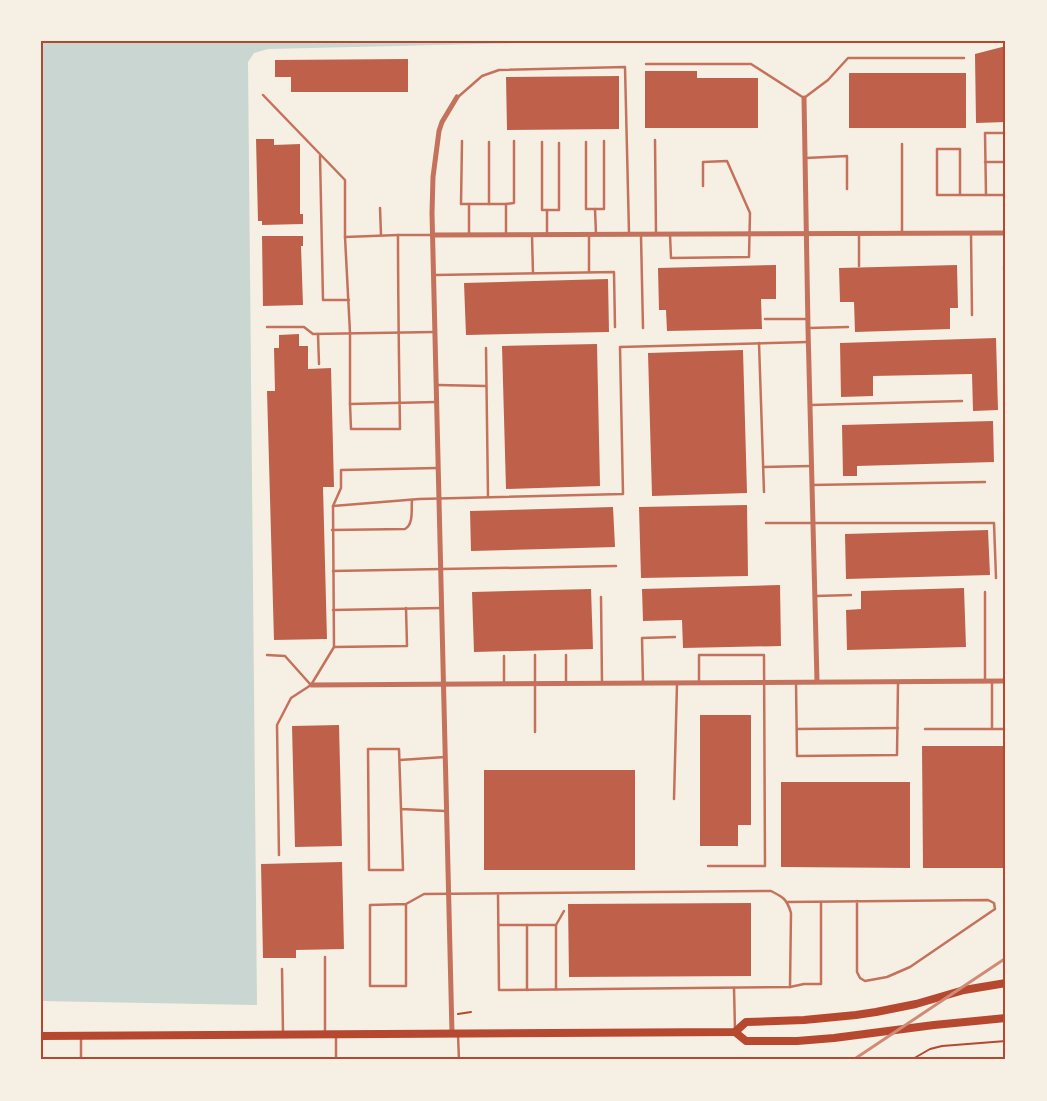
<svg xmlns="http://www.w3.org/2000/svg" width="1047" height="1101" font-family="Montserrat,sans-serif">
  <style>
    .water { fill: #c9d6d2 }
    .building { fill: #bf614a }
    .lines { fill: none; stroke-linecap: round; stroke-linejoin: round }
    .path { stroke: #b5482f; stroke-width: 2 }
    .service { stroke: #c5725c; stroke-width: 2.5 }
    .minor { stroke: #c5725c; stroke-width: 5 }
    .secondary { stroke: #b5482f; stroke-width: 8 }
    .rail { stroke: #cf8b77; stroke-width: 3 }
    .neatline { fill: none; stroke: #b5482f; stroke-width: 2 }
  </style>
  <rect width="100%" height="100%" fill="#f6efe4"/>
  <!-- water -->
  <path class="water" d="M41,41H598L268,49L254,53L248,62L257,1005L41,1001Z"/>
  <!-- building -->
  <g class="building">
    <path d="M1006,46V122L976,123L975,54Z"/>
    <path d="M408,59V92H291V77H275V60Z"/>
    <path d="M645,71H697V78H758V128H645Z"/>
    <rect x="849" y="73" width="117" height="55"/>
    <path d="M619,76V129L507,130L506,77Z"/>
    <path d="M256,139H274V145L300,144V214H303V224L262,225V221H258Z"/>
    <path d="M262,236H303V246H301L303,305L263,306Z"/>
    <path d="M776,265V299H761L762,329L667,331L666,310H659L658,268Z"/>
    <path d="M957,265L958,308H950V329L855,332L854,302H840L839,268Z"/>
    <path d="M608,279L609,332L466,335L464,283Z"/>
    <path d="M299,334V346H308V369L331,368L334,487H323L327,639L274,640L267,391H275L274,348H279V335Z"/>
    <path d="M996,338L998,410L973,411L972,374L873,376V396L841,397L840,343Z"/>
    <path d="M597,344L600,486L506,489L502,346Z"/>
    <path d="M743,350L747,493L652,496L648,353Z"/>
    <path d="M993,421L994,462L857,466V476H843L842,425Z"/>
    <path d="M747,505L748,576L641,578L639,507Z"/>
    <path d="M613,507L615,547L471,551L470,511Z"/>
    <path d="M988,530L990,575L846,579L845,534Z"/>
    <path d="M780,585L781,646L683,648L682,620L643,621L642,589Z"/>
    <path d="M964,588L966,647L847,650L846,610L861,609V591Z"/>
    <path d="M591,589L593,649L474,652L472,592Z"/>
    <path d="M700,715H751V825H738V846H700Z"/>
    <path d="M339,725L342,846L295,847L292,726Z"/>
    <path d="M922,746H1006V868H923Z"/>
    <rect x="484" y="770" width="151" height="100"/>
    <path d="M781,782H910V868L781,867Z"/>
    <path d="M342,862L344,949L296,950V958H263L261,864Z"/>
    <path d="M751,903V976L569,977L568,904Z"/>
  </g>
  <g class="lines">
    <!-- path -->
    <g class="path">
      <path d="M458,1014L471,1012"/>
      <path d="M911,1060L930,1049L942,1046L1006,1041"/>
    </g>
    <!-- service -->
    <g class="service">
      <path d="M646,64H751L804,98L828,80L848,58H964"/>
      <path d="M263,95L345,180V237L350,333V404"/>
      <path d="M458,97L482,76L499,70L625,67L629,233"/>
      <path d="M655,140L656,234"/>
      <path d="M462,141L461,204H506"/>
      <path d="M489,142V204"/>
      <path d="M542,142V210H547"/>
      <path d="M586,142V209H595"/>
      <path d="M902,144V233"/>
      <path d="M320,156L323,300H349"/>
      <path d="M806,158L847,156V189"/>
      <path d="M985,162H1006"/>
      <path d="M960,195V149H937V195H1006"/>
      <path d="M986,195L985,133H1006"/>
      <path d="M469,204V235"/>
      <path d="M380,208L381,235"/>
      <path d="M506,233V204L514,203V141"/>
      <path d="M547,233V210H559V143"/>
      <path d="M596,234L595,209H604V141"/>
      <path d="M859,234V266"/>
      <path d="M971,234L972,315"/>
      <path d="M398,235C398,299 399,364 400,429H351L350,404L436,402"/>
      <path d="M532,235L533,273"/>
      <path d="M670,235L671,258L749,257L750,213L727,161L703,162V186"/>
      <path d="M589,236V272"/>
      <path d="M641,236L643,328"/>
      <path d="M345,237L398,235H431"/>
      <path d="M1004,268H1006"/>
      <path d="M435,275L614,272L615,327"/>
      <path d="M1006,302V329"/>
      <path d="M765,319H808"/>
      <path d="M267,327H304L313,334L434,332"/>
      <path d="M809,328L848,327"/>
      <path d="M318,334L319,364"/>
      <path d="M759,343L764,492"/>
      <path d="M486,348L488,497"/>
      <path d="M438,385L486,386"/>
      <path d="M811,405L962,401"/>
      <path d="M763,467L811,466"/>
      <path d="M812,485L985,482"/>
      <path d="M333,506L341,488V470L438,468"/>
      <path d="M766,523H994L996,578"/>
      <path d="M332,530L405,529C414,524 411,509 412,500"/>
      <path d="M333,571L616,566"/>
      <path d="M985,592V681"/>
      <path d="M816,596L851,595"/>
      <path d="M601,597L602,683"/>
      <path d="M333,610L441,608"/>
      <path d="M334,647L407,646L406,608"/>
      <path d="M267,655L285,656L310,684"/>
      <path d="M566,655V683"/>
      <path d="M504,656V684"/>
      <path d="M699,681V655H764L765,866H708"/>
      <path d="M796,682L797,756L897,755L898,683"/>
      <path d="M643,683L642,638L675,637"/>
      <path d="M797,729L898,728"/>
      <path d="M925,729H992V682"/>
      <path d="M992,729H1006"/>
      <path d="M535,732V655"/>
      <path d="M400,760L445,757"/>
      <path d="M674,799L677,684"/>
      <path d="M401,809L403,870H369L368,749H399L401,809L445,811"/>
      <path d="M279,855L277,725L291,698L311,685L334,647L333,506L419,499L623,494L620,347L808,342"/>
      <path d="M788,902L988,900L994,903L995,909L910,967L887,977L865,981L860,978L857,972V901"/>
      <path d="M406,904V986H370V905L406,904L424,894L771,891C783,897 787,899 791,913L790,987L499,990L498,894"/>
      <path d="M499,925H556V989"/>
      <path d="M556,925L564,911"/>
      <path d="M282,969L283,1033"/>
      <path d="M790,987L804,984H821V902"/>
      <path d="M734,988L735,1030"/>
      <path d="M527,990V925"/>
      <path d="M325,1033V957"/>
      <path d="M458,1035L459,1060"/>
      <path d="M336,1036V1060"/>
      <path d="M81,1037V1060"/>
    </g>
    <!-- minor -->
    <g class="minor">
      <path d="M804,98L808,328L817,681"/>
      <path d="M432,235L1006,233"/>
      <path d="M311,685L1006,681"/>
      <path d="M452,1033L432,213L433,177L439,131L442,122L457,97"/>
    </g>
    <!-- secondary -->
    <g class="secondary">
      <path d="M735,1032L746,1041H797L834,1038L934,1025L1006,1018"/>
      <path d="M41,1036L735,1032L746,1022L804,1020L856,1015L876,1012L916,1004L964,990L1006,983"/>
    </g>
    <!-- rail -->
    <path class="rail" d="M853,1060L1006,958"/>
  </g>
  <!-- border -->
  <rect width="1047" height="1101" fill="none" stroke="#f6efe4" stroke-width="85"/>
  <rect x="42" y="42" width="962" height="1016" class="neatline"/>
</svg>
